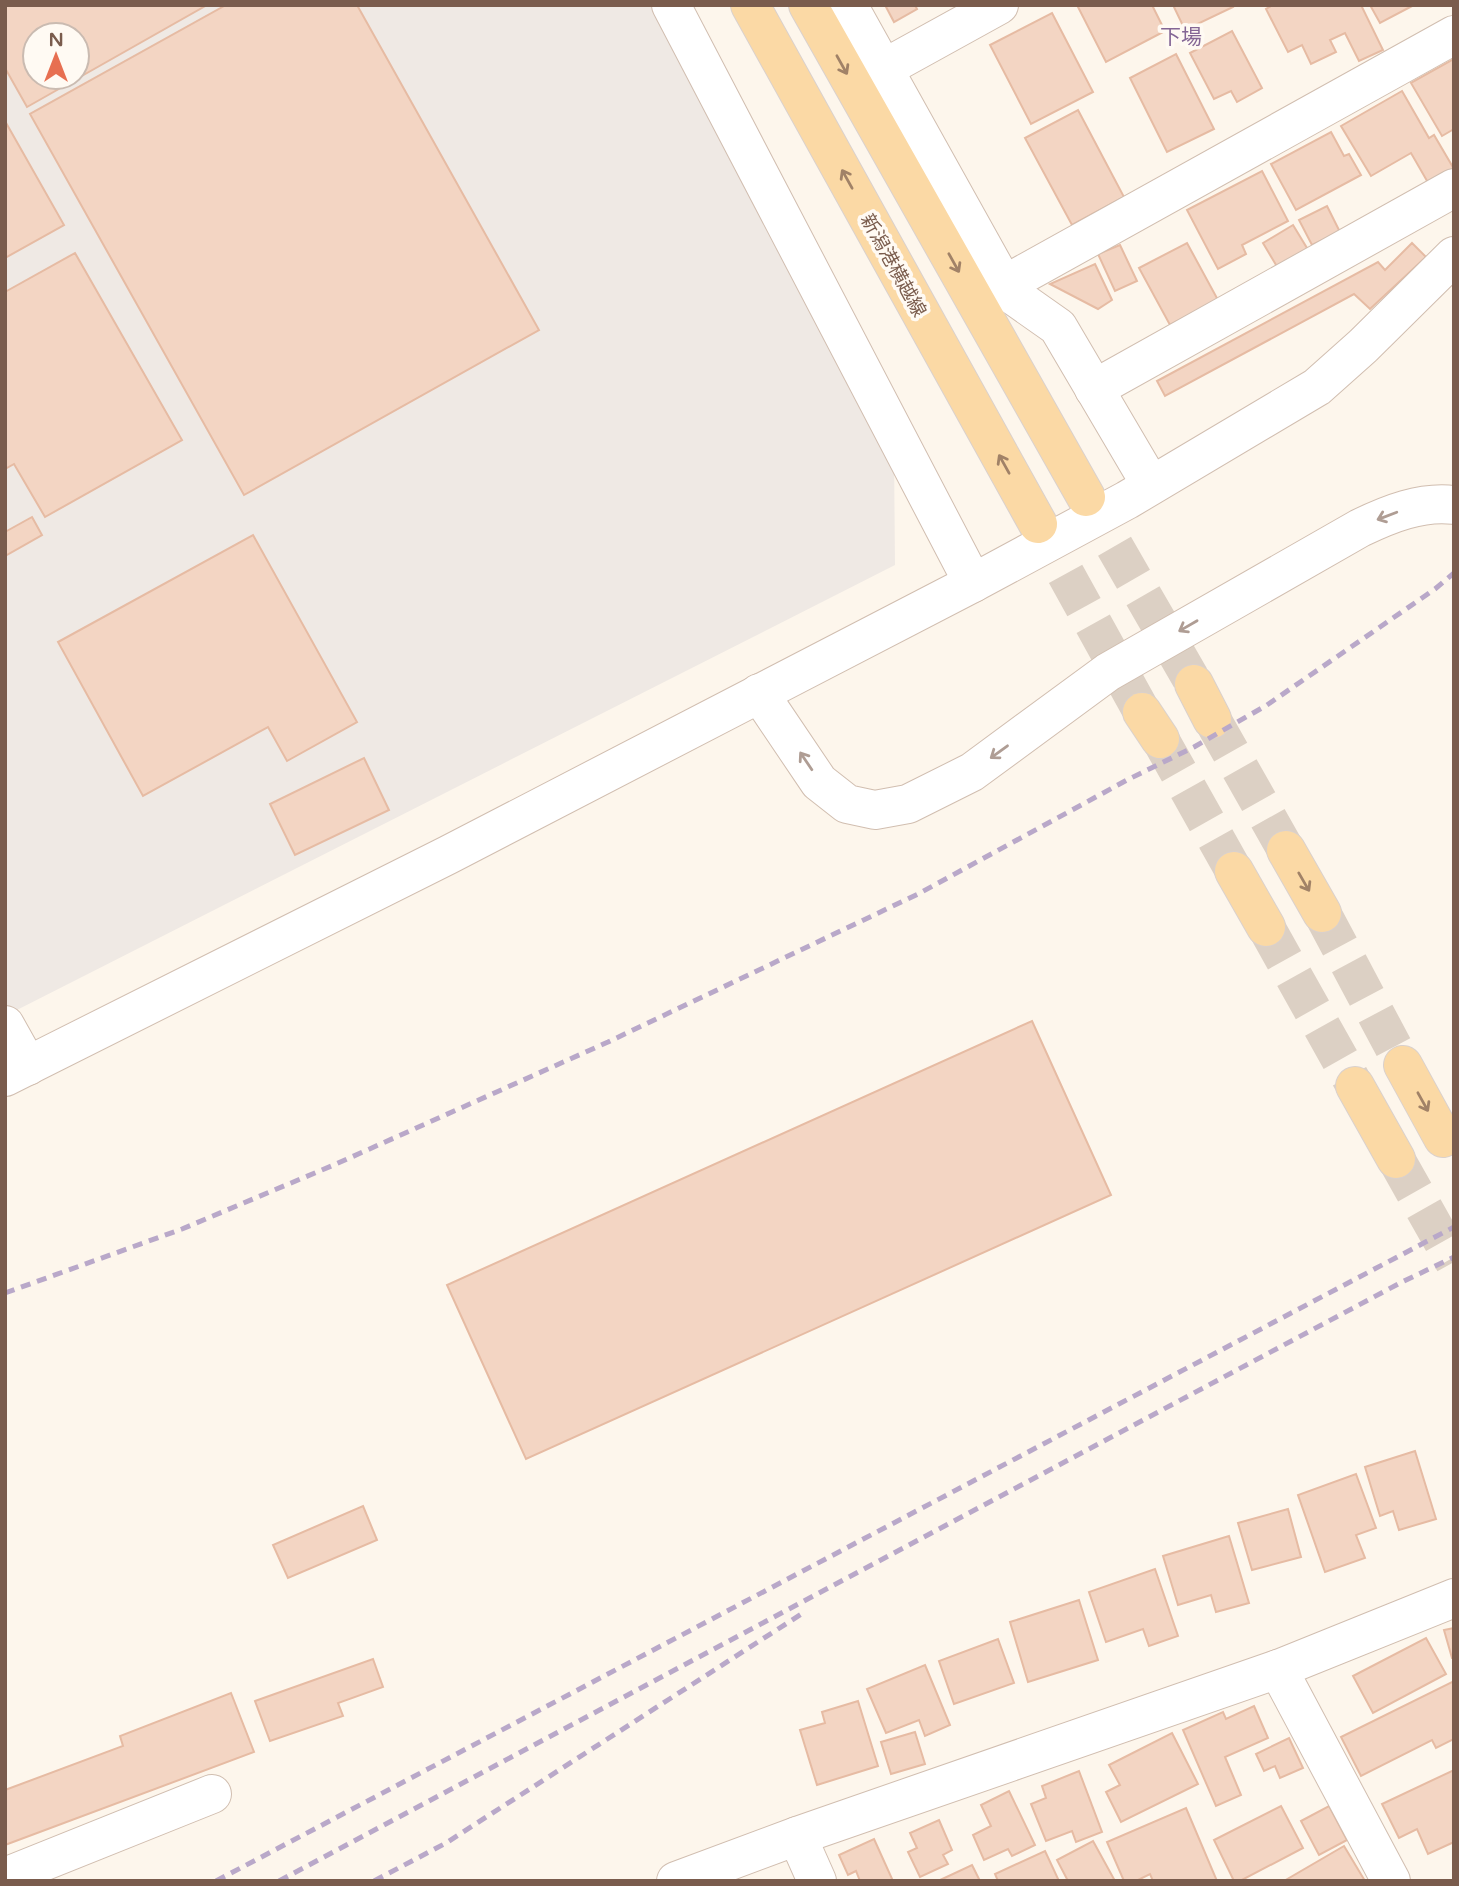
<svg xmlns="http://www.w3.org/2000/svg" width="1459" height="1886" font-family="'Varela Round','Noto Sans JP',sans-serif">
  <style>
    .industrial { fill: #efe9e4; fill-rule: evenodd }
    .building { fill: #f3d5c3; stroke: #e6bba3; stroke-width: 2; fill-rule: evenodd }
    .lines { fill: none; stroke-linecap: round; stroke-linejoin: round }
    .major-tunnel { stroke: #dcd0c4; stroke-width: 38; stroke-dasharray: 38 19; stroke-linecap: butt }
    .minor-casing { stroke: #d1beb0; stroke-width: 40 }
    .major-casing { stroke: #dad1cd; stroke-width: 40 }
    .minor { stroke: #fff; stroke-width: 38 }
    .major { stroke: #fbd9a5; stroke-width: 38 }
    .rail { stroke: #b9a8c9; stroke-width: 5; stroke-dasharray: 10 7; stroke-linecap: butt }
    .oneway { stroke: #a18267 }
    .oneway2 { stroke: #af9d94 }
    .labels { text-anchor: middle; stroke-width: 7; stroke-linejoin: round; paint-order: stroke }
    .street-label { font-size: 19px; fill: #7a5c4d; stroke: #fffaf3 }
    .neighbourhood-label { font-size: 21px; fill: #846695; stroke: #fffaf3 }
  </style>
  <rect width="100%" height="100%" fill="#fdf6ec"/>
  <!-- industrial -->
  <path class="industrial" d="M5,5H650L894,453L895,565L5,1016ZM35,35H77V77H35Z"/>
  <!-- building -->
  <g class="building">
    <path d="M5,5H207L27,107L5,68ZM35,35H77V77H35Z"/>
    <path d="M226,5H357L539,330L244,495L30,114Z"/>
    <path d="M885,5H915L917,9L894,22Z"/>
    <path d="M1077,5H1152L1165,31L1106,62Z"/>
    <path d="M1173,5H1232L1233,7L1185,30Z"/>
    <path d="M1273,5H1361L1383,50L1359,61L1345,33L1330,40L1336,52L1311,64L1302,45L1288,52L1266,9Z"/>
    <path d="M1370,5H1414L1380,23Z"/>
    <path d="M1052,13L1093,92L1031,124L990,45Z"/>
    <path d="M1232,31L1262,88L1237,102L1231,91L1214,99L1190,53Z"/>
    <path d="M1176,54L1214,129L1167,152L1130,78Z"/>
    <path d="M1454,59V129L1442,136L1411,83Z"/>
    <path d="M1402,91L1429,138L1434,135L1454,169L1430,186L1411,153L1371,176L1341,126Z"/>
    <path d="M1078,110L1124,197L1072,225L1025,138Z"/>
    <path d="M5,121L64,225L5,258Z"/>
    <path d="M1331,132L1344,156L1349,154L1361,175L1296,210L1271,164Z"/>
    <path d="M1262,171L1288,221L1242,245L1246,254L1218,269L1187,210Z"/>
    <path d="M1327,206L1340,232L1312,245L1299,220Z"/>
    <path d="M1293,225L1310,253L1279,270L1263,243Z"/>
    <path d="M1187,243L1218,300L1170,325L1139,268Z"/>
    <path d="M1412,243L1426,257L1370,309L1354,294L1165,396L1157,381L1378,262L1385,270Z"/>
    <path d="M1120,245L1137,281L1115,291L1098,254Z"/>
    <path d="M75,253L182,440L45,517L14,464L5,469V292Z"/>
    <path d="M1095,264L1112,300L1098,309L1050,284Z"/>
    <path d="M32,517L42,535L5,556V532Z"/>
    <path d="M253,535L357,722L287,761L268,727L143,796L58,642Z"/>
    <path d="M364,758L389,810L295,855L270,804Z"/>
    <path d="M1032,1021L1111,1195L526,1459L447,1285Z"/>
    <path d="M1415,1451L1436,1519L1399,1530L1393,1511L1380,1516L1365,1467Z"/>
    <path d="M1356,1474L1376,1528L1356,1535L1365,1558L1325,1572L1298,1495Z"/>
    <path d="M363,1506L377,1540L288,1578L273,1545Z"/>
    <path d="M1288,1509L1301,1557L1252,1570L1238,1523Z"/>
    <path d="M1229,1536L1249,1603L1216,1612L1211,1595L1178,1605L1163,1556Z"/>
    <path d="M1155,1569L1178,1636L1149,1646L1143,1629L1106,1642L1089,1592Z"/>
    <path d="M1079,1600L1098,1660L1028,1682L1010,1622Z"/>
    <path d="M1454,1628V1658H1452L1444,1630Z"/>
    <path d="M1426,1638L1446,1674L1373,1713L1353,1676Z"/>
    <path d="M998,1639L1014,1683L954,1704L939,1661Z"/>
    <path d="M373,1659L383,1687L338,1703L343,1716L270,1741L255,1701Z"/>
    <path d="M925,1665L950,1725L925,1736L919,1720L886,1733L867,1689Z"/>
    <path d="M1454,1681V1739L1436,1748L1432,1740L1361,1776L1341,1737Z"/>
    <path d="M231,1693L254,1752L5,1845V1790L123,1746L120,1736Z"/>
    <path d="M858,1701L878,1766L817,1785L800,1730L825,1723L822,1712Z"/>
    <path d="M1254,1706L1268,1738L1225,1757L1241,1795L1216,1806L1183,1730L1223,1712L1226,1719Z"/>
    <path d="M915,1732L925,1764L891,1774L881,1742Z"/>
    <path d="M1172,1733L1198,1784L1121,1822L1106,1792L1120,1785L1109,1765Z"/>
    <path d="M1289,1738L1303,1768L1280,1778L1275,1766L1264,1771L1256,1754Z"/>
    <path d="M1454,1770V1842L1428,1854L1417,1829L1399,1838L1382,1804Z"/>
    <path d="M1079,1771L1102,1832L1076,1842L1072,1831L1046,1841L1031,1804L1046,1798L1042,1786Z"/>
    <path d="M1009,1791L1035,1845L1012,1856L1008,1849L984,1860L973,1835L991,1826L981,1805Z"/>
    <path d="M1281,1806L1303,1848L1240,1881H1234L1214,1840Z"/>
    <path d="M1329,1806L1347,1840L1319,1855L1301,1821Z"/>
    <path d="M1186,1808L1217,1881H1153L1150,1874L1136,1881H1124L1107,1842Z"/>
    <path d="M939,1820L952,1850L943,1855L948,1864L920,1877L908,1852L917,1848L910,1833Z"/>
    <path d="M874,1839L893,1881H860L856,1871L848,1875L839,1855Z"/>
    <path d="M1093,1841L1115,1881H1068L1057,1860Z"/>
    <path d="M1344,1846L1365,1881H1284Z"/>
    <path d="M1045,1851L1059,1881H998L995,1874Z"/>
    <path d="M972,1865L980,1881H938Z"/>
  </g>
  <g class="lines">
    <!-- major-tunnel -->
    <g class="major-tunnel">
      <path d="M1086,497L1194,684"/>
      <path d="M1038,524L1142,712"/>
      <path d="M1212,719L1286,850"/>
      <path d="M1160,739L1234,871"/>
      <path d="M1322,913L1403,1065"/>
      <path d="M1266,927L1355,1086"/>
      <path d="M1396,1159L1454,1262"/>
    </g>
    <!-- minor casing -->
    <g class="minor-casing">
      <g id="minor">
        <path d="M671,5L973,583"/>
        <path d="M848,5L1004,285L1014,296L1058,327L1151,485"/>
        <path d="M883,69L999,5"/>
        <path d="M1004,285L1454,35"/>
        <path d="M1094,389L1454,188"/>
        <path d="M759,693L819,782L847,804L875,810L908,804L972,772L1108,672L1360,528C1389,514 1421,501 1454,505"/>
        <path d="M5,1025L28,1066"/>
        <path d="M5,1077L448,855L973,583L1127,500L1317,387L1363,346L1454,256"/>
        <path d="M1278,1669L1391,1881"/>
        <path d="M797,1836L817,1881"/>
        <path d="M5,1877L212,1794"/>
        <path d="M676,1881L797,1836L1278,1669L1454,1598"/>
      </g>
    </g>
    <!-- major casing -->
    <g class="major-casing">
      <g id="major">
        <path d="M750,5L1038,524"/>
        <path d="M808,5L1086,497"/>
        <path d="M1194,684L1212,719"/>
        <path d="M1142,712L1160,739"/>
        <path d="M1286,850L1322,913"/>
        <path d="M1234,871L1266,927"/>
        <path d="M1403,1065L1443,1138"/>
        <path d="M1355,1086L1396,1159"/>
      </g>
    </g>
    <!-- minor -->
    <use href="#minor" class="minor"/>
    <!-- major -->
    <use href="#major" class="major"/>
    <!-- rail -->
    <g class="rail">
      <path d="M5,1293L182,1229L336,1164L608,1042L918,894L1127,780L1194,747L1267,705L1435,589L1454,573"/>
      <path d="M216,1881L1454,1227"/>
      <path d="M279,1881L1400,1283L1454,1257"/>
      <path d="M374,1881L446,1843L806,1611"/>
    </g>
  </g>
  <!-- one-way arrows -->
  <defs><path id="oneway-shaft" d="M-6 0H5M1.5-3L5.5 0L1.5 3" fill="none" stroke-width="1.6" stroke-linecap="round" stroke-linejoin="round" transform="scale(1.75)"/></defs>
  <g class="oneway">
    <use href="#oneway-shaft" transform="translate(842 65) rotate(61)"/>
    <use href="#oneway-shaft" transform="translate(847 179) rotate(-119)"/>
    <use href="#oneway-shaft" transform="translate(954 263) rotate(61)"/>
    <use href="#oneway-shaft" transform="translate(1004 464) rotate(-119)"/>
    <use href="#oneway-shaft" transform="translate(1304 882) rotate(60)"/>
    <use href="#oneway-shaft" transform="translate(1423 1102) rotate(61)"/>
  </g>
  <g class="oneway2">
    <use href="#oneway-shaft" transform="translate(1387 516) rotate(159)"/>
    <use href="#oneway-shaft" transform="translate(1188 626) rotate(150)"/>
    <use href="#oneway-shaft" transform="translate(999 752) rotate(144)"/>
    <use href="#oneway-shaft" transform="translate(806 761) rotate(-124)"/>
  </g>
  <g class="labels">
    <!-- street labels -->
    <g class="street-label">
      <text transform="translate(894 265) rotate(61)" y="7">新潟港横越線</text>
    </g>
    <!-- neighbourhood labels -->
    <g class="neighbourhood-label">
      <text x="1181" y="44">下場</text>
    </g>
  </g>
  <!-- border -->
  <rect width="1459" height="1886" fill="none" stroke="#7a5c4d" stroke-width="14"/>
  <!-- north arrow -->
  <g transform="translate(56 56)"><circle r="33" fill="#fffaf3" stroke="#cabbb1" stroke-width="2"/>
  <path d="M0-5L12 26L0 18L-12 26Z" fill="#e76f51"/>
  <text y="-10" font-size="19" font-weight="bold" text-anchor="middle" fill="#7a5c4d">N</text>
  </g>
</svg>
